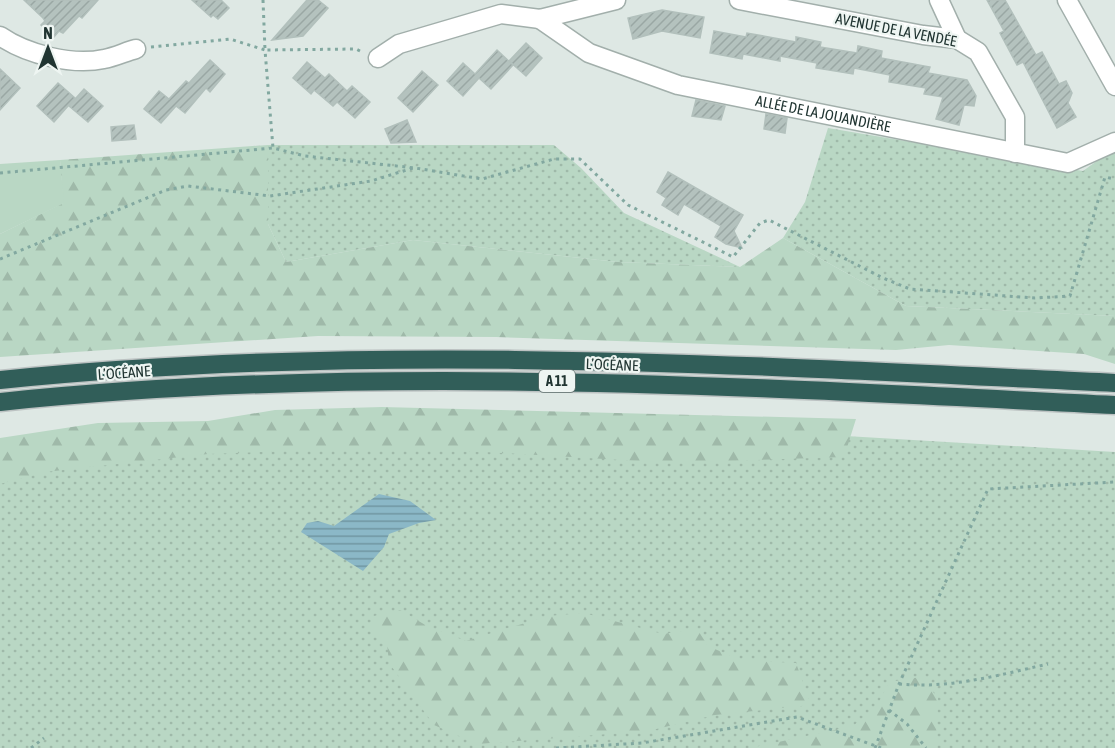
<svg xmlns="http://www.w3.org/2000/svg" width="1115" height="748" font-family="'Asap Condensed',sans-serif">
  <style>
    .grass { fill: url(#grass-dots) }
    .forest { fill: url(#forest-firs) }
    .garden { fill: #b9d7c4 }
    .water { fill: url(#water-rules) }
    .building { fill: url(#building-hatch); stroke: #b2c0bc; stroke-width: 1.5 }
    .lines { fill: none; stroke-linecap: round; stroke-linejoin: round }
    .minor-casing { stroke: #a2afab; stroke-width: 21 }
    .highway-casing { stroke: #bcc2c2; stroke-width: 21 }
    .path { stroke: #82a8a0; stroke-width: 3; stroke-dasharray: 3 4.5; stroke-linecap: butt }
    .minor { stroke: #fff; stroke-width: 18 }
    .highway { stroke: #315e59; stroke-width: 18 }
    .labels { text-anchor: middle; stroke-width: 4.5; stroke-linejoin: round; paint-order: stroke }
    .shield { fill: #eef5f2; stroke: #5e6f6c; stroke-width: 1.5 }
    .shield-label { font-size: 14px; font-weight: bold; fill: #213532 }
    .street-label { font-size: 15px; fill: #213532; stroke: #eef5f2 }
  </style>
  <defs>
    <pattern id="grass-dots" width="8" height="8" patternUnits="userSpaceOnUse" patternTransform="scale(1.5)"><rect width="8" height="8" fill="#b9d7c4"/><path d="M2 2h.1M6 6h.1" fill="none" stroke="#9fb9a9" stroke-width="1.8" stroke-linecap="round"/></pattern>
    <pattern id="forest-firs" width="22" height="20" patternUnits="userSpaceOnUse" patternTransform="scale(1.5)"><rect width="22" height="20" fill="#b9d7c4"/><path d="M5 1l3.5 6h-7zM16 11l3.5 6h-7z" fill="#9fb9a9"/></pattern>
    <pattern id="water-rules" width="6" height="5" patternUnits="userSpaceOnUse" patternTransform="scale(1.5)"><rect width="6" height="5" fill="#8bb8c7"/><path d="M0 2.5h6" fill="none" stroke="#7196a2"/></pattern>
    <pattern id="building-hatch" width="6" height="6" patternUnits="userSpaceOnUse" patternTransform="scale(1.5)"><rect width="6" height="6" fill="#b4c2be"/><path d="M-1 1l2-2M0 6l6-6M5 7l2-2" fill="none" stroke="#9aa7a4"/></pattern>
  </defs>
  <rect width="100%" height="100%" fill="#dee8e4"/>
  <!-- grass -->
  <g class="grass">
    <path d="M828,128L1083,171L1115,148V316L906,306L783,238L805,202Z"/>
    <path d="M268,145H554L581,168L624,213L740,267L618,262L413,240L286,262L268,224Z"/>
    <path d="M746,430L1115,452V748H0V448Z"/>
  </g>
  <!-- forest -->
  <g class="forest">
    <path d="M268,145V224L286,262L413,240L618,262L740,267L783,238L906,306L1115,316V364L1084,354L949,345L896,350L496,337L318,336L0,357V234L63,203L60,160Z"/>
    <path d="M382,407L856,419L844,457L672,463L485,452L338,449L208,454L45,472L0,484V438L98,423L208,421L275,410Z"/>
    <path d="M400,610L427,626L466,641L548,616L584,613L663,634L697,629L708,646L740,660L796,663L811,705L715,715L648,731L477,744L434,725L389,663L387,643L370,629L374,616Z"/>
    <path d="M921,677L938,698L936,743L933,748H750L853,726L877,706L889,682Z"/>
  </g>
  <!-- garden -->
  <path class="garden" d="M60,160L64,203L0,234V164Z"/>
  <!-- water -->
  <path class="water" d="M379,494L410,501L436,520L419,523L389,534L384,547L363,571L301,532L307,523L318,521L334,526Z"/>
  <!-- building -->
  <g class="building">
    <path d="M24,0H98L82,18L79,16L63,33L59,31L54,37L41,25L45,21L43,18Z"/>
    <path d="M192,0H221L229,8L218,19L213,15L211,17Z"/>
    <path d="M307,0H318L328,8L303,36L272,40Z"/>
    <path d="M987,0H1005L1036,55L1042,52L1059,84L1066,81L1072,93L1068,103L1076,117L1057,128L1023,62L1017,65L1000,33L1004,31Z"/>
    <path d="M662,10L704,17L700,38L662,31L633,39L628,18Z"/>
    <path d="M714,31L746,37L747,33L796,42V37L821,42L820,47L857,53L858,46L882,51L881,58L930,67L928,73L967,80L976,96L974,106L964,105L959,125L936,119L943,97L924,94L926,88L889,82L890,75L854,68L853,74L816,68L817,63L780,56V61L743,54L742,59L710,53Z"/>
    <path d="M526,43L542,58L526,76L509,61Z"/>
    <path d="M497,50L513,65L491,89L479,78L463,96L447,81L463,63L475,74Z"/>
    <path d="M210,60L225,74L210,92L206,88L185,113L176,106L161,123L144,109L159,91L169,99L186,81L189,83Z"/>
    <path d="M307,62L325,78L329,74L347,91L352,86L370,102L355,118L337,102L333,106L314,90L311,94L293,78Z"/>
    <path d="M0,69L20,88L0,110Z"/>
    <path d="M422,71L438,85L413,112L398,98Z"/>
    <path d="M58,83L75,98L54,122L37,106Z"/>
    <path d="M84,89L103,106L88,122L69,106Z"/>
    <path d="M696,100L725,106L721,120L692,116Z"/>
    <path d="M766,114L787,118L785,133L764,129Z"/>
    <path d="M407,120L416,142L391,143L385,129Z"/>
    <path d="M134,125L136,139L112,141L111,127Z"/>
    <path d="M668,172L743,215L734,231L742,248L726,244L715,237L721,226L684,204L678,215L662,205L666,198L657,192Z"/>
  </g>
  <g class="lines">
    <!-- minor casing -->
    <g class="minor-casing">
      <g id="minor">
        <path d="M739,0L923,35L957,39L978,52L1015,117V153"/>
        <path d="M939,0L957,39"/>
        <path d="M1067,0L1115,86"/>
        <path id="s1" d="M540,19L589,53L678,85L1068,163L1115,142"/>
        <path d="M0,36C26,54 72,66 104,59C115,57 125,52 136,49"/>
        <path d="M378,58L399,44L501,14L540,19L616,0"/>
      </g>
    </g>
    <!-- highway casing -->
    <g class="highway-casing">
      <g id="highway">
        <path d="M0,380C371,342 743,365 1115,383"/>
        <path d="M0,402C371,363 743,387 1115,405"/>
      </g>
    </g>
    <!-- path -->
    <g class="path">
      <path d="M263,0L265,50L356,49L362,52"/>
      <path d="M151,47L230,39L265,50L273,148"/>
      <path d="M0,173L273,148L305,156L415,168L482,179L554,159H580L628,205L733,257L760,223L769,220L883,278L910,289L1035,298L1070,296L1105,177L1115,179"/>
      <path d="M0,259L166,190L188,186L270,196L371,181L413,168"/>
      <path d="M899,684C950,689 999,675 1048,664"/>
      <path d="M889,710L907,724L926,748"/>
      <path d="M31,748L44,738"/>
      <path d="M556,748L642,743L797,717L881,748"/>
      <path d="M875,748L899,684L988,489L1115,482"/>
    </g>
    <!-- minor -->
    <use href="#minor" class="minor"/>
    <!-- highway -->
    <use href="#highway" class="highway"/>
  </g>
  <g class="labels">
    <!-- shield labels -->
    <rect class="shield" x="539" y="370" width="36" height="22" rx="4.5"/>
    <g class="shield-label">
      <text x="557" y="386">A 11</text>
    </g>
    <!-- street labels -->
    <g class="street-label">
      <text transform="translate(896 30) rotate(11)" y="5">AVENUE DE LA VENDÉE</text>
      <text dy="5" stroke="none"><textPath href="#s1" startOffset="302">ALLÉE DE LA JOUANDIÈRE</textPath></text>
      <text transform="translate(612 365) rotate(2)" y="5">L’OCÉANE</text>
      <text transform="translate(124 373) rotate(-4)" y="5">L’OCÉANE</text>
    </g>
  </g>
  <!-- north arrow -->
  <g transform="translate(48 48)" stroke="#eef5f2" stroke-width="4.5" paint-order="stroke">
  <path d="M0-4.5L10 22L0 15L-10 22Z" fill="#213532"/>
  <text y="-9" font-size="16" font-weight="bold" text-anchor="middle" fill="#213532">N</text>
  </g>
</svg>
